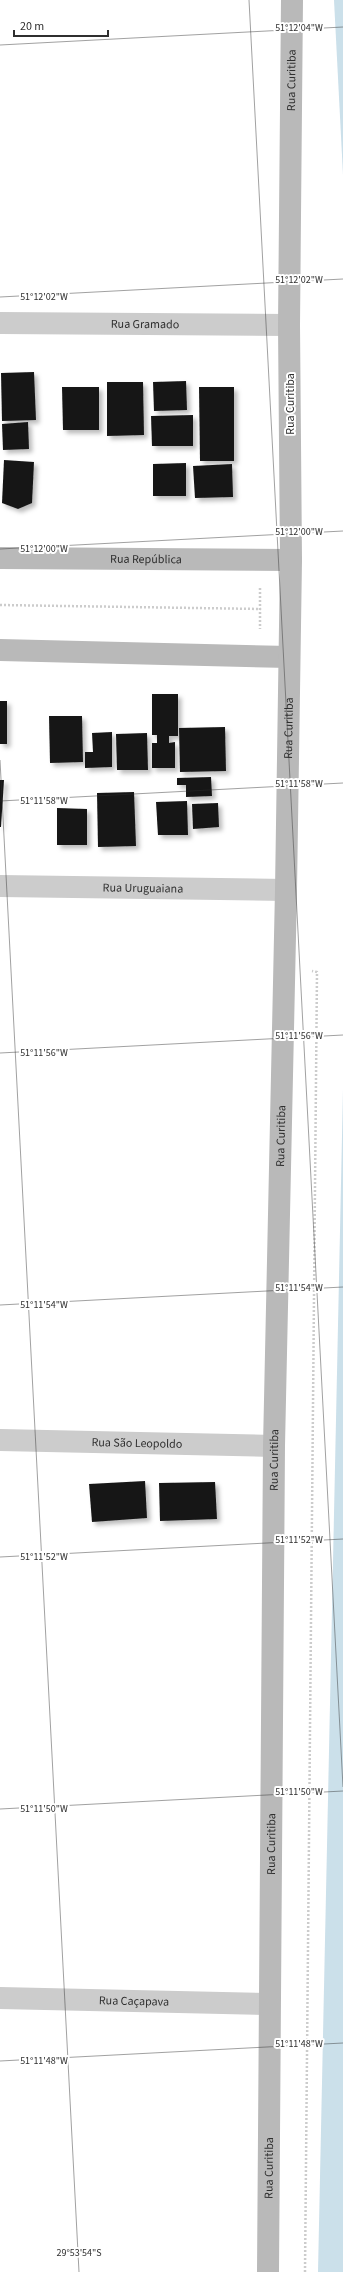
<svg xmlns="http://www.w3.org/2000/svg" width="343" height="2272" font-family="'Source Sans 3',sans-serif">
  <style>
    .water { fill: #cbe0ea }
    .building { fill: #161616; filter: url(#shadow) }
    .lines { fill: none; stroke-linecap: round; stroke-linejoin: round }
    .path { stroke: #ccc; stroke-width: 2.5; stroke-dasharray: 2 2; stroke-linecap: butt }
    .street { stroke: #ccc; stroke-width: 22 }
    .secondary { stroke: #b9b9b9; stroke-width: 22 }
    .ticks { fill: none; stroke: #2f2f2f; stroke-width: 1; stroke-opacity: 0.45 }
    .labels { text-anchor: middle; stroke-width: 4; stroke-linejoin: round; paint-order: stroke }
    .street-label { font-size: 12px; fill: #2f2f2f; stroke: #fff }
    .ticks-label { font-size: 10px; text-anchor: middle; fill: #2f2f2f; stroke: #fff; stroke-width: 4; stroke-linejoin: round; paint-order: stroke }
  </style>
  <defs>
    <filter id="shadow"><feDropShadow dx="3.5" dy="3.5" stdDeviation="2" flood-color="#0004"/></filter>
  </defs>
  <rect width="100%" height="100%" fill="#fff"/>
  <!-- water -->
  <g class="water">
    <path d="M334,0H343V175Z"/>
    <path d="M343,1089V2272H318Z"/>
  </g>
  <!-- building -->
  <g class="building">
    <path d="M34,372L36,420L2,421L1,373Z"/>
    <path d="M186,381L187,410L154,411L153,382Z"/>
    <path d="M107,382H143L144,435L107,436Z"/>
    <path d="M62,387H99V430H63Z"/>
    <path d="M199,387H234V461H200Z"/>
    <path d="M193,415V446H152L151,416Z"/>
    <path d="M28,422L29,449L3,450L2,424Z"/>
    <path d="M4,460L34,462L32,503L18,509L2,503Z"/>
    <path d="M186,463V496H153V464Z"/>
    <path d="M232,464L233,497L195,498L193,466Z"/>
    <path d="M152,694H178V736H169V743L175,742V768H152V743H157V735H152Z"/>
    <rect x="0" y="701" width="7" height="43"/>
    <path d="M49,716H82L83,762L50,763Z"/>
    <path d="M225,727L226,771L180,772L179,728Z"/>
    <path d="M112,732V767L85,768V752H93L92,733Z"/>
    <path d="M147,733L148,770H117L116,734Z"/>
    <path d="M211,777L212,796L186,797V785H177V778Z"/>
    <path d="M0,780H4L1,827H0Z"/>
    <path d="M134,792L136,846L98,847L97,793Z"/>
    <path d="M187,801L188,835H158L156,802Z"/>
    <path d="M218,803L219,827L193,829L192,804Z"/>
    <path d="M57,808L87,809V845H57Z"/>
    <path d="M145,1481L147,1518L92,1522L89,1484Z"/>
    <path d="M215,1482L217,1519L160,1521L159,1483Z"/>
  </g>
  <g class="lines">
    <!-- path -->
    <g class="path">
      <path d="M260,588V629"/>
      <path d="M0,605L261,609"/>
      <path d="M305,2272L317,972L312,971"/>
    </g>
    <!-- street -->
    <g class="street">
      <path id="s1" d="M0,323L289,325"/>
      <path id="s2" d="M0,886L286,890"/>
      <path id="s3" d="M0,1440L274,1446"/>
      <path id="s4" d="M0,1998L269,2004"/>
    </g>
    <!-- secondary -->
    <g class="secondary">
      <path id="s5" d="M0,558L291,560"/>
      <path d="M0,650L289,657"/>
      <path id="s6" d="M268,2272L274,1446L286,890L291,560L289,325L292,0"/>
    </g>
  </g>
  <!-- ticks -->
  <path class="ticks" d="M249,0L343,1787M0,45L343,27M0,297L343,279M0,549L343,531M0,760L79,2272M0,801L343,783M0,1053L343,1035M0,1305L343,1287M0,1557L343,1539M0,1809L343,1791M0,2061L343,2043"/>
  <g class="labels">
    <!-- street labels -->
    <g class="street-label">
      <text dy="4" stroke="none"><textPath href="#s6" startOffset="2192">Rua Curitiba</textPath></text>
      <text dy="4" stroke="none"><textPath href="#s1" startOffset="145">Rua Gramado</textPath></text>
      <text transform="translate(290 404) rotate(-90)" y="4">Rua Curitiba</text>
      <text dy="4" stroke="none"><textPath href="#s5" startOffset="146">Rua República</textPath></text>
      <text dy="4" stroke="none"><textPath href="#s6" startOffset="1544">Rua Curitiba</textPath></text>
      <text dy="4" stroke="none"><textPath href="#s2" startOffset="143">Rua Uruguaiana</textPath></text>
      <text dy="4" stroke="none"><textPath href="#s6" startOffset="1136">Rua Curitiba</textPath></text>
      <text dy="4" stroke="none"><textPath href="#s3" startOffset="137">Rua São Leopoldo</textPath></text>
      <text dy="4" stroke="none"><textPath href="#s6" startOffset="812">Rua Curitiba</textPath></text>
      <text dy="4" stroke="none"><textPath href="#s6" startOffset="428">Rua Curitiba</textPath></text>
      <text dy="4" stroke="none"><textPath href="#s4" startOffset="134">Rua Caçapava</textPath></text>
      <text dy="4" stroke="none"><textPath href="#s6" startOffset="104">Rua Curitiba</textPath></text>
    </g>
  </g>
  <g class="ticks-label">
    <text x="299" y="31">51°12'04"W</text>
    <text x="299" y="283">51°12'02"W</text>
    <text x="44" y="300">51°12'02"W</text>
    <text x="299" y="535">51°12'00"W</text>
    <text x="44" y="552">51°12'00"W</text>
    <text x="299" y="787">51°11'58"W</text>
    <text x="44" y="804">51°11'58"W</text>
    <text x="299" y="1039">51°11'56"W</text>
    <text x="44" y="1056">51°11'56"W</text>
    <text x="299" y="1291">51°11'54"W</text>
    <text x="44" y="1308">51°11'54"W</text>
    <text x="299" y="1543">51°11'52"W</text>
    <text x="44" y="1560">51°11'52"W</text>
    <text x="299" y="1795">51°11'50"W</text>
    <text x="44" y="1812">51°11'50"W</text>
    <text x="299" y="2047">51°11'48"W</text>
    <text x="44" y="2064">51°11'48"W</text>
    <text x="79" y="2256">29°53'54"S</text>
  </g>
  <!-- scale -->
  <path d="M14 30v6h94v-6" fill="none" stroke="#2f2f2f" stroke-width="2"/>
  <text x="20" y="30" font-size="12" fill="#2f2f2f" stroke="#ffffff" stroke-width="3" paint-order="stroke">20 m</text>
</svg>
